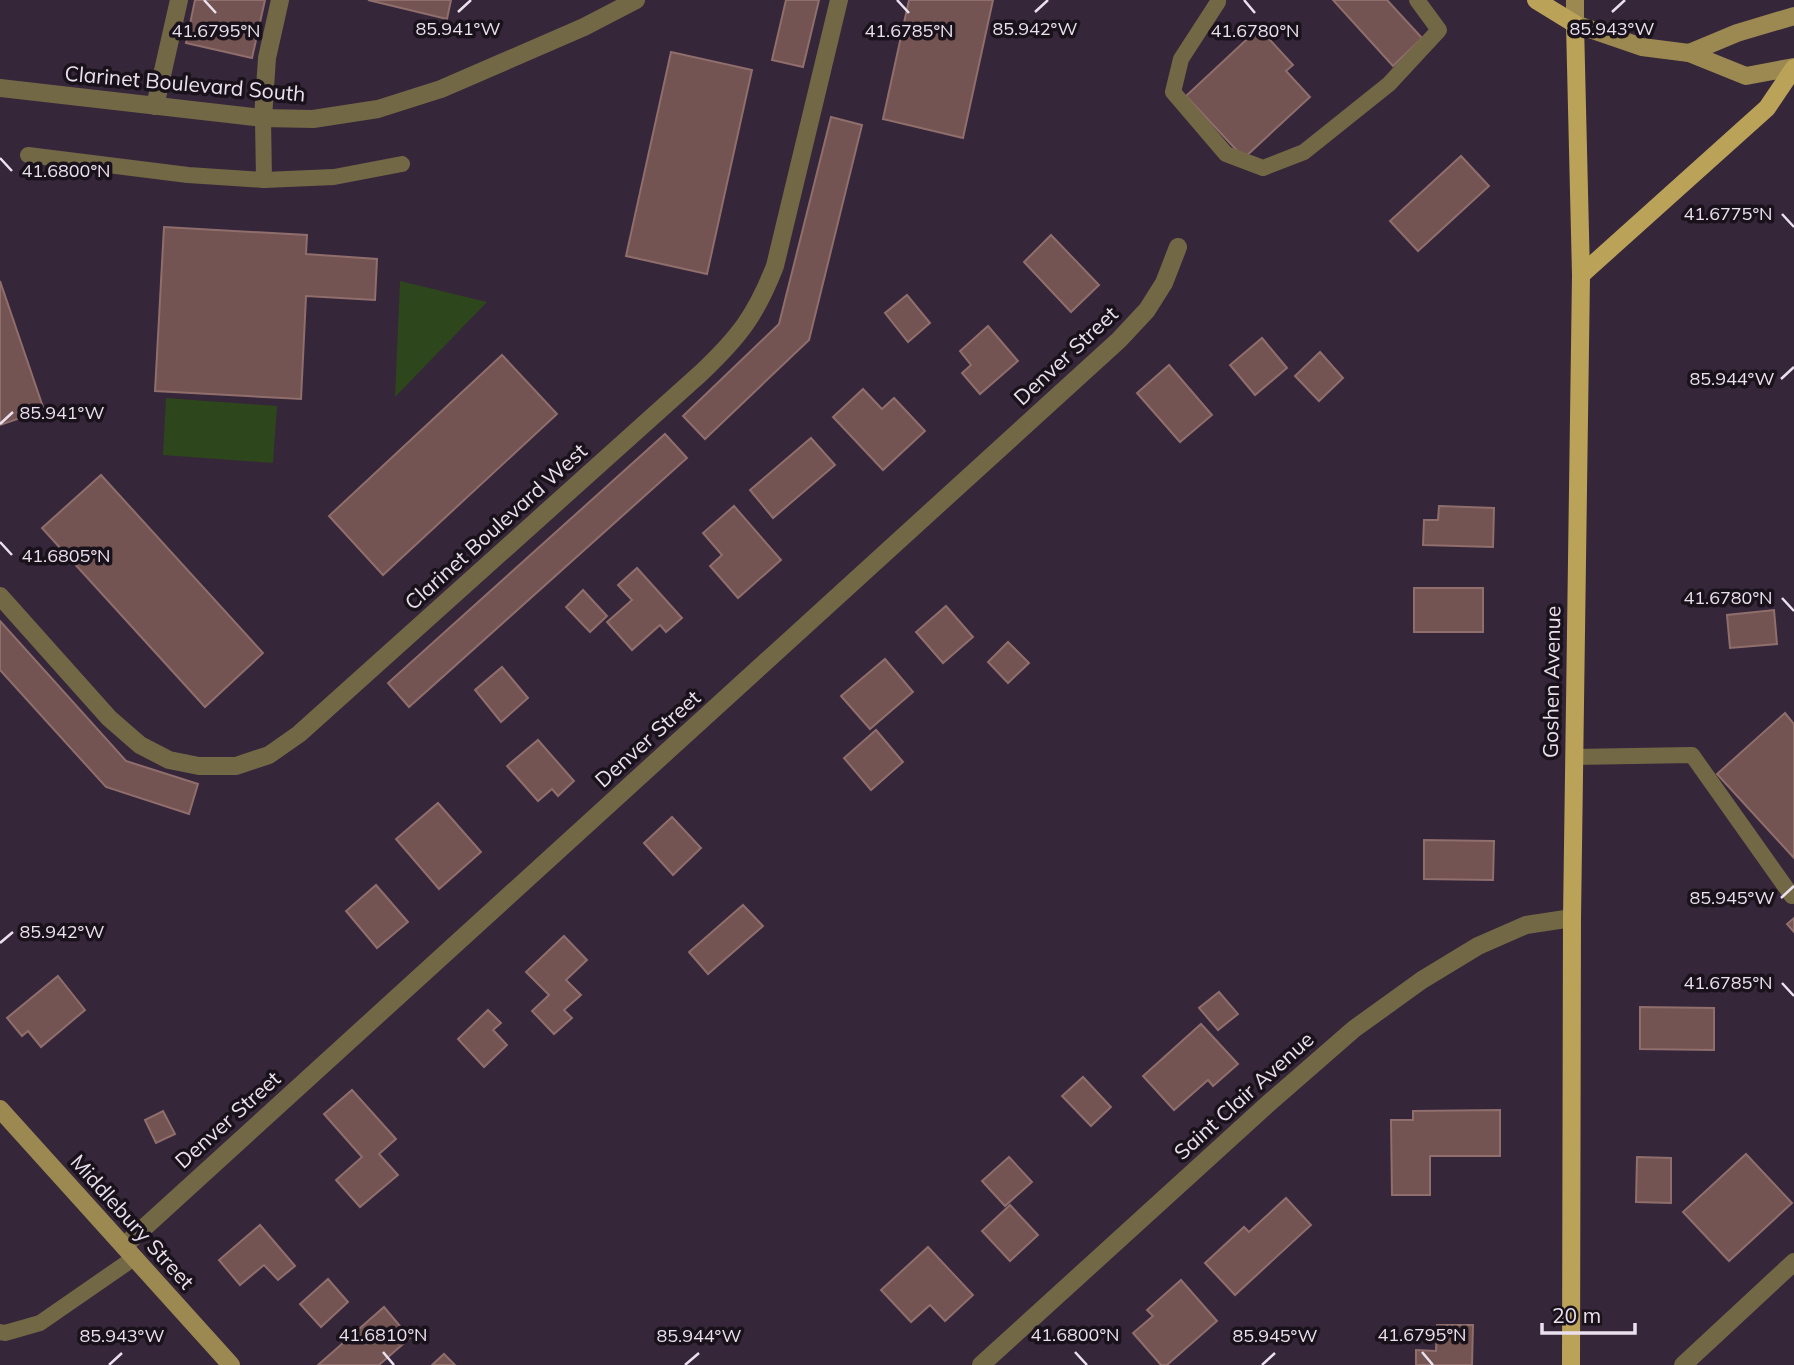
<svg xmlns="http://www.w3.org/2000/svg" width="1794" height="1365" font-family="Mulish,sans-serif">
  <style>
    .green { fill: #2d461b }
    .building { fill: #735452; stroke: #8f6e6c; stroke-width: 2 }
    .lines { fill: none; stroke-linecap: round; stroke-linejoin: round }
    .lane { stroke: #736846; stroke-width: 16 }
    .street { stroke: #736846; stroke-width: 18 }
    .secondary { stroke: #9b8951; stroke-width: 18 }
    .primary { stroke: #baa259; stroke-width: 18 }
    .ticks { fill: none; stroke: #ebe1ee; stroke-width: 2.5 }
    .labels { text-anchor: middle; stroke-width: 7; stroke-linejoin: round; paint-order: stroke }
    .street-label { font-size: 21px; fill: #ebe1ee; stroke: #19121b }
    .ticks-label { font-size: 18px; text-anchor: middle; fill: #ebe1ee; stroke: #19121b; stroke-width: 7; stroke-linejoin: round; paint-order: stroke }
  </style>
  <rect width="100%" height="100%" fill="#36263a"/>
  <!-- green -->
  <g class="green">
    <path d="M400,281L487,302L395,397Z"/>
    <path d="M166,398L277,406L273,463L163,455Z"/>
  </g>
  <!-- building -->
  <g class="building">
    <path d="M195,0H265L252,58L186,43Z"/>
    <path d="M368,0H451L447,19Z"/>
    <path d="M786,0H819L803,67L772,60Z"/>
    <path d="M909,0H993L963,138L883,119Z"/>
    <path d="M1333,0H1387L1422,38L1393,66Z"/>
    <path d="M1259,28L1293,65L1286,71L1310,97L1244,158L1186,96Z"/>
    <path d="M671,52L752,70L707,274L626,256Z"/>
    <path d="M831,117L862,125L809,340L705,439L683,416L779,324Z"/>
    <path d="M1461,156L1489,186L1418,251L1390,221Z"/>
    <path d="M164,227L307,235L306,254L377,259L375,300L306,296L301,399L155,391Z"/>
    <path d="M1051,235L1099,285L1071,312L1024,262Z"/>
    <path d="M0,281L44,410L0,425Z"/>
    <path d="M907,295L930,323L908,342L885,313Z"/>
    <path d="M988,326L1018,361L980,394L962,373L971,365L960,351Z"/>
    <path d="M1262,338L1287,368L1255,395L1230,365Z"/>
    <path d="M1320,352L1343,378L1319,401L1295,376Z"/>
    <path d="M502,355L557,414L383,575L329,516Z"/>
    <path d="M1169,365L1212,415L1180,442L1137,393Z"/>
    <path d="M863,389L882,409L894,398L925,431L883,470L833,417Z"/>
    <path d="M665,434L687,458L409,707L388,683Z"/>
    <path d="M811,438L835,465L773,518L750,490Z"/>
    <path d="M101,475L263,653L205,707L42,528Z"/>
    <path d="M734,506L781,560L738,598L710,566L722,555L703,533Z"/>
    <path d="M1439,506L1494,508L1493,547L1423,545L1424,520H1438Z"/>
    <path d="M637,568L682,618L666,632L660,625L632,650L607,622L632,600L618,585Z"/>
    <rect x="1414" y="588" width="69" height="44"/>
    <path d="M583,590L607,616L590,632L566,607Z"/>
    <path d="M946,606L973,637L943,663L916,632Z"/>
    <path d="M1774,610L1777,644L1730,648L1727,615Z"/>
    <path d="M0,621L126,761L198,784L189,814L106,787L0,670Z"/>
    <path d="M1008,642L1029,663L1008,683L988,662Z"/>
    <path d="M885,659L913,692L870,729L841,696Z"/>
    <path d="M502,667L528,698L501,722L475,690Z"/>
    <path d="M1785,713L1794,724V858L1717,774Z"/>
    <path d="M876,730L903,762L871,790L844,758Z"/>
    <path d="M538,740L574,781L558,796L552,789L538,801L507,766Z"/>
    <path d="M438,803L481,852L439,889L396,839Z"/>
    <path d="M672,817L701,848L673,875L644,843Z"/>
    <path d="M1424,840L1494,841L1493,880L1424,879Z"/>
    <path d="M376,885L408,922L377,948L346,911Z"/>
    <path d="M743,905L763,926L708,974L689,952Z"/>
    <path d="M1794,918V932L1787,924Z"/>
    <path d="M564,936L587,960L566,980L581,995L564,1010L572,1018L554,1034L532,1011L549,995L526,972Z"/>
    <path d="M58,976L85,1010L41,1047L28,1031L22,1036L7,1018Z"/>
    <path d="M1219,992L1238,1014L1218,1030L1199,1008Z"/>
    <path d="M1640,1007L1714,1008V1050L1640,1049Z"/>
    <path d="M488,1010L501,1023L493,1030L507,1045L484,1067L458,1039Z"/>
    <path d="M1201,1024L1238,1064L1213,1086L1208,1080L1174,1110L1143,1076Z"/>
    <path d="M1083,1077L1111,1107L1091,1126L1062,1096Z"/>
    <path d="M352,1090L396,1139L379,1154L398,1175L360,1207L336,1180L362,1157L324,1114Z"/>
    <path d="M1500,1110V1156H1430V1195H1392L1391,1120H1413V1111Z"/>
    <path d="M163,1111L175,1134L156,1143L145,1120Z"/>
    <path d="M1746,1154L1792,1203L1729,1261L1683,1212Z"/>
    <path d="M1009,1157L1032,1182L1005,1206L982,1181Z"/>
    <path d="M1637,1157L1671,1158V1203L1636,1202Z"/>
    <path d="M1286,1198L1311,1225L1235,1295L1205,1263L1244,1227L1249,1232Z"/>
    <path d="M1010,1205L1038,1235L1010,1261L982,1231Z"/>
    <path d="M260,1225L295,1266L278,1280L264,1265L240,1285L219,1260Z"/>
    <path d="M928,1247L973,1295L945,1321L930,1305L911,1322L881,1290Z"/>
    <path d="M328,1279L348,1302L321,1327L300,1304Z"/>
    <path d="M1181,1280L1217,1321L1167,1365H1161L1133,1333L1153,1316L1147,1310Z"/>
    <path d="M384,1307L410,1338L379,1365H318Z"/>
    <path d="M1437,1325H1473L1472,1365H1416V1350L1436,1351Z"/>
    <path d="M444,1354L455,1365H432Z"/>
  </g>
  <g class="lines">
    <!-- lane -->
    <g class="lane">
      <path d="M1218,0V2L1181,59L1173,92L1226,154L1263,168L1304,152L1389,84L1439,30L1417,0"/>
      <path d="M263,118L264,180"/>
      <path d="M28,155L188,175L264,180L334,177L402,164"/>
      <path d="M1574,757L1692,755L1792,896"/>
      <path d="M0,1332L5,1333L40,1323L134,1258"/>
    </g>
    <!-- street -->
    <g class="street">
      <path d="M0,88L263,118L313,119L378,109L441,89L584,27L636,0"/>
      <path d="M155,106L179,0"/>
      <path d="M263,118L267,58L280,0"/>
      <path d="M0,596L109,718L140,745L169,760L199,766H236L269,755L299,734L701,373C739,337 756,315 775,266L839,0"/>
      <path d="M124,1246L1119,340L1147,310L1164,283L1178,247"/>
      <path d="M981,1365L1269,1103L1354,1029L1422,980L1478,946L1526,925L1572,918"/>
      <path d="M1683,1365L1794,1262"/>
    </g>
    <!-- secondary -->
    <g class="secondary">
      <path d="M1575,0V24L1642,47L1689,53L1746,76L1794,67"/>
      <path d="M1689,53L1737,33L1794,16"/>
      <path d="M0,1109L231,1365"/>
    </g>
    <!-- primary -->
    <g class="primary">
      <path d="M1536,0L1575,24L1581,275L1572,918L1571,1365"/>
      <path d="M1581,275L1767,108L1794,68"/>
    </g>
  </g>
  <!-- ticks -->
  <path class="ticks" d="M204,0L216,13M897,0L909,13M1244,0L1255,13M458,12L471,0M1035,12L1048,0M1612,12L1625,0M0,158L12,171M1782,214L1794,227M1781,379L1794,367M0,424L13,412M0,542L12,555M1782,598L1794,611M1781,898L1794,886M0,943L13,932M1782,983L1794,996M383,1352L394,1365M1075,1352L1087,1365M1422,1352L1433,1365M109,1365L122,1353M685,1365L699,1353M1262,1365L1275,1353"/>
  <g class="labels">
    <!-- street labels -->
    <g class="street-label">
      <text transform="translate(185 84) rotate(5)" y="7">Clarinet Boulevard South</text>
      <text transform="translate(1066 356) rotate(-43)" y="7">Denver Street</text>
      <text transform="translate(496 527) rotate(-42)" y="7">Clarinet Boulevard West</text>
      <text transform="translate(1552 682) rotate(-89)" y="7">Goshen Avenue</text>
      <text transform="translate(648 739) rotate(-42)" y="7">Denver Street</text>
      <text transform="translate(1244 1096) rotate(-42)" y="7">Saint Clair Avenue</text>
      <text transform="translate(228 1120) rotate(-42)" y="7">Denver Street</text>
      <text transform="translate(132 1222) rotate(48)" y="7">Middlebury Street</text>
    </g>
  </g>
  <g class="ticks-label">
    <text x="458" y="35">85.941°W</text>
    <text x="1035" y="35">85.942°W</text>
    <text x="1612" y="35">85.943°W</text>
    <text x="909" y="37">41.6785°N</text>
    <text x="1255" y="37">41.6780°N</text>
    <text x="216" y="37">41.6795°N</text>
    <text x="66" y="177">41.6800°N</text>
    <text x="1728" y="220">41.6775°N</text>
    <text x="1732" y="385">85.944°W</text>
    <text x="62" y="419">85.941°W</text>
    <text x="66" y="562">41.6805°N</text>
    <text x="1728" y="604">41.6780°N</text>
    <text x="1732" y="904">85.945°W</text>
    <text x="62" y="938">85.942°W</text>
    <text x="1728" y="989">41.6785°N</text>
    <text x="383" y="1341">41.6810°N</text>
    <text x="1075" y="1341">41.6800°N</text>
    <text x="1422" y="1341">41.6795°N</text>
    <text x="122" y="1342">85.943°W</text>
    <text x="699" y="1342">85.944°W</text>
    <text x="1275" y="1342">85.945°W</text>
  </g>
  <!-- scale -->
  <path d="M1542 1323v10h93v-10" fill="none" stroke="#ebe1ee" stroke-width="3.5"/>
  <text x="1552" y="1323" font-size="21" fill="#ebe1ee" stroke="#19121b" stroke-width="5" paint-order="stroke">20 m</text>
</svg>
